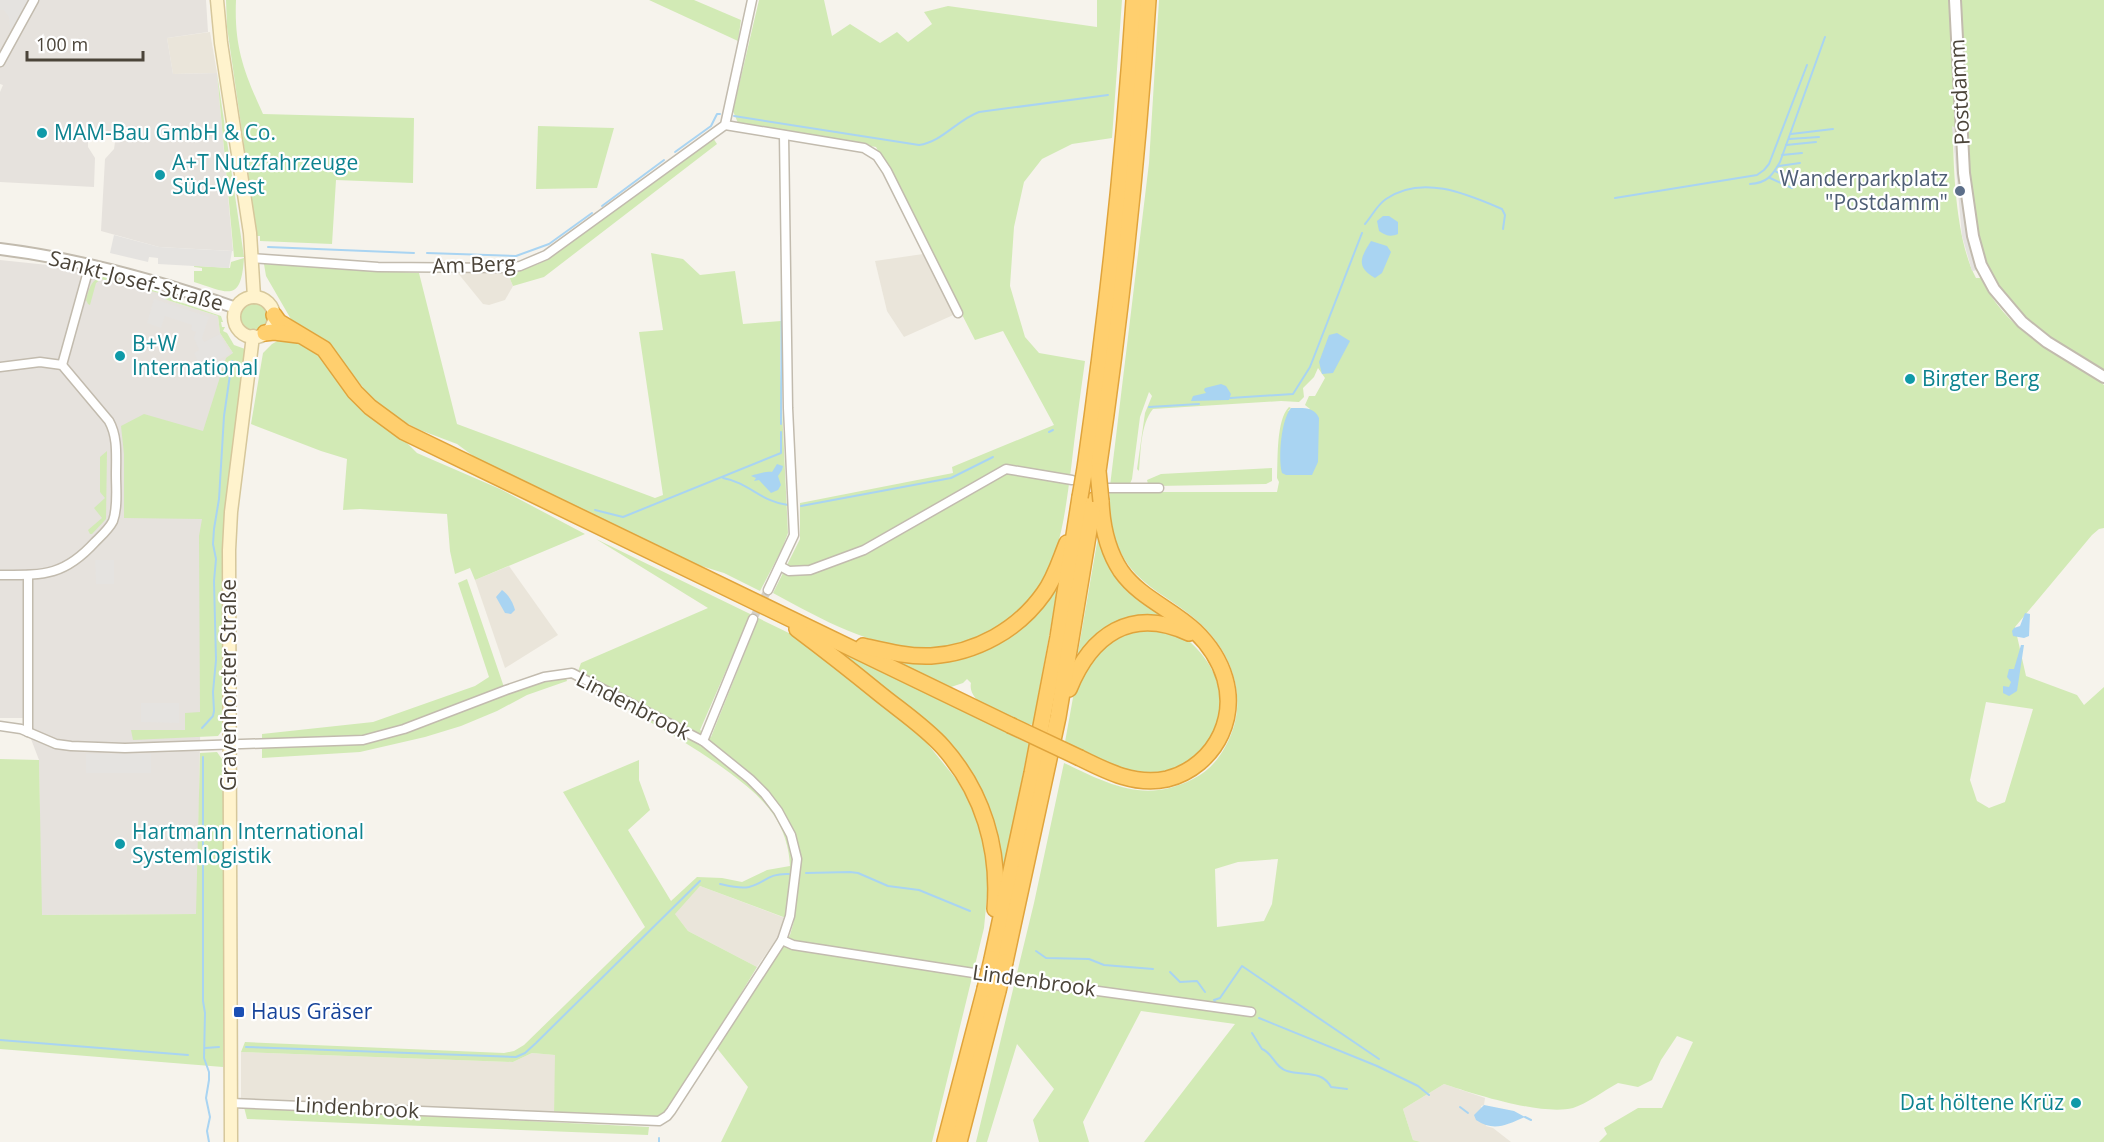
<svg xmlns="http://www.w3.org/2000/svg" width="2104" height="1142" font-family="'Open Sans',sans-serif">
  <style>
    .residential { fill: #eae5da }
    .industrial { fill: #e6e2dd }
    .green { fill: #d2eab5; fill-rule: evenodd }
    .parking { fill: #e5e3e0 }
    .water { fill: #a9d4f2 }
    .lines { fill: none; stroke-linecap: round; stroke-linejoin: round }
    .stream { stroke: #a9d4f2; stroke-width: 2 }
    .minor-tunnel { stroke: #d4d0c8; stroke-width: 8; stroke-dasharray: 8 4; stroke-linecap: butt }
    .minor-casing { stroke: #c2bbae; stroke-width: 11 }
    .tertiary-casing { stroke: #c2bbae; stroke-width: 14 }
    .secondary-casing { stroke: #d6c79b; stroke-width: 15 }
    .motorway-casing { stroke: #e0a43c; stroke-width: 18 }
    .minor { stroke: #fff; stroke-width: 8 }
    .tertiary { stroke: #fff; stroke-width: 10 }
    .secondary { stroke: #fff3cd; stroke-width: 12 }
    .motorway { stroke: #ffcf6e; stroke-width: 15 }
    .motorway-bridge-casing { stroke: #e0a43c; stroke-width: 18; stroke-linecap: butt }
    .motorway-bridge { stroke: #ffcf6e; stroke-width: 15 }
    .culture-dot { fill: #0f9aa8; stroke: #fff; stroke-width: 2 }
    .service-dot { fill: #5c6f8a; stroke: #fff; stroke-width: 2 }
    .transit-dot { fill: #1a4fb4; stroke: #fff; stroke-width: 2 }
    .labels { text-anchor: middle; stroke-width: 4.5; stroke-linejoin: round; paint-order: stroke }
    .street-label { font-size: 21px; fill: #4b4439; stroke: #fff }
    .culture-label { font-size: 21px; fill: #0d838f; stroke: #fff; text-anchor: start }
    .service-label { font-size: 21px; fill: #4e5e75; stroke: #fff; text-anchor: end }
    .transit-label { font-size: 21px; fill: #164399; stroke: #fff; text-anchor: start }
  </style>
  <rect width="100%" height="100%" fill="#f6f3ec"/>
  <!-- residential -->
  <g class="residential">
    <path d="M210,32L217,73L173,74L167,38Z"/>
    <path d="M930,253L960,312L904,337L887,311L875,261Z"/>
    <path d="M457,272H507L513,286L505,300L489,305L483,304Z"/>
    <path d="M509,566L558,635L505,668L475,580Z"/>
    <path d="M700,886L785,918L777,938L757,967L688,931L674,913Z"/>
    <path d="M241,1052L513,1062L532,1053L556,1055L554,1113L241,1099Z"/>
    <path d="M1444,1084L1485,1098L1484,1105L1481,1106L1486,1126L1493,1128L1511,1142H1421L1413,1140L1403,1109Z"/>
  </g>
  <!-- industrial -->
  <g class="industrial">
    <path d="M0,0H206L208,32L167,38L173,74L217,73L233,251L159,247L101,231L105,159L114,149L115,142L114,137L109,132L102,129L90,134L88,140V147L95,158L94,187L0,182V92L3,85L0,84Z"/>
    <path d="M0,260L67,267L159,293L167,300L218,316L220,333L233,353L205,463L197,914L41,915L39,760L23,718H0Z"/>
  </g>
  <!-- green -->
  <g class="green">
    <path d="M226,0H236C234,47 244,72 263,114L414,118L413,183L336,180L332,244L260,241V236H257L227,27Z"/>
    <path d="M649,0H694L741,20L738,41Z"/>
    <path d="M759,0H824L832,36L850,24L880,43L897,32L908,42L932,24L924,12L948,6L1097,27V0H1122L1112,138L1072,144L1042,159L1024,182L1014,227L1010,286L1025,337L1039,353L1085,361C1080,397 1075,433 1071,469C1067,498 1064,526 1055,554C1047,581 1028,606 1005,622C924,678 847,633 773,593L800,539V503L953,473L952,467L1054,425L1003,331L975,340L876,147L738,123L733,111Z"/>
    <path d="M1159,0H1951V47L1957,129L1953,127C1953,169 1956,241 1976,278H1981C1997,313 2028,338 2060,357C2075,366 2091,373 2104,385V528L2099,529L2092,535L2015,627L2026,676L2077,695L2084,705L2104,687V1142H1599L1607,1134L1604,1128L1638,1108H1662L1693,1042L1677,1036L1661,1060L1652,1080L1638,1087L1618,1083C1605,1090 1586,1104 1573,1108C1542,1116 1474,1094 1444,1084L1403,1109L1413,1140L1421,1142H1144L1235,1024L1141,1011L1083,1122L1089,1142H1039L1033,1120L1054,1089L1017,1044L987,1142H976L1034,903L1064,763C1109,784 1144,804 1193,779C1215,768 1227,748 1234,726C1246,682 1224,641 1189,614C1169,598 1145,587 1129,566C1113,544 1108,518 1110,492H1277L1279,482L1277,478C1278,459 1276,420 1289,407L1291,408L1288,411L1310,409L1305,405L1309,396H1315L1325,378L1318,368L1314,377L1303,388L1304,397L1299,402L1281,401L1153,409C1140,425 1141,452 1139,471L1137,469L1145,413L1152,396L1149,392L1140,417L1132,479L1129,486H1110L1149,163ZM1986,702L2033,709L2005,802L1989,808L1977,801L1970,780ZM1278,859L1272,904L1264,921L1217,927L1215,869L1238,862Z"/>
    <path d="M1960,0H2104V371L2065,348L2029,322L2001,291L1985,259L1975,216L1970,183Z"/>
    <path d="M217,73L244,257H234Z"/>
    <path d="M538,126L614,128L597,188L536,189Z"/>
    <path d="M713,138L717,144L544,277L513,286L507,272L536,265L549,259Z"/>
    <path d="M651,253L683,259L700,275L735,271L743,324L781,321L780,368L788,533L782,549L760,591L724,573L698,565L586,512L476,458L457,444L420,430L400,420L369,395L326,341L292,321L266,276L264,264L419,273L457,424L655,498L663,495L639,332L663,330Z"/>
    <path d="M244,258C241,303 229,293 194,282V271H202V268L194,267L195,261L199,266L230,268L231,262Z"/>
    <path d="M108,275L154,288L174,298V300L221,316L223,322H221L222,327H225L223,331L227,333L234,345L245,349L224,728L218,736L133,740L131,730H185V713L200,712L199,536L202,519L124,518V454L121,426L144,414L203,431L226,358L233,353L220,333L218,316L167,300L159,293L101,279L96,283L90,305L88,304L86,300C90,285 92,278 108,275Z"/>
    <circle cx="254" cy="317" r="15"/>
    <path d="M283,338L297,341L318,353L367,413L400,436L417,453L500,489L585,534L475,580L470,568L455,574L450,551L447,514L360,509L343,510L347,459L321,451L251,424L263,353L272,344Z"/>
    <path d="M107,451L106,519L92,534H90L88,530L102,518L94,508L105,498L100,492V457Z"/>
    <path d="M1272,468V481L1266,484L1157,486L1148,484L1147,480L1161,474Z"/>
    <path d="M1098,537L1103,538L1165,614L1162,620L1150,618L1077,658Z"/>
    <path d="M596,539L793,635L909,726L926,742L956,779L968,799L977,820L985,846L989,875L984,928L932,1142H721L748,1087L716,1047L790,935L794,921L700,886L675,914L688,931L757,967L673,1105L662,1115L655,1118L554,1113L555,1055L532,1053L513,1062L241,1052L245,1042L504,1053L514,1051L524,1045L645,927L563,792L639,760V780L650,810L628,830L671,901L697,877L722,878L742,882L767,870L790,866C789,847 784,830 773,814C761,797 746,785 730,773C682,737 627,710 575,680L581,663L708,608ZM749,618L757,622L711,737L700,730Z"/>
    <path d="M467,579L506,693L545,680L566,678L567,681L527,695L497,711L461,726L425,737L360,752L262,758V734L373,722L475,686L489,677L458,583Z"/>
    <path d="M1059,580L1033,725C1016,721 966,706 971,683L967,679L963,683L951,687L869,651L972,652Z"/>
    <path d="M1148,629C1156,630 1166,631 1175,634C1187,637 1196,647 1203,656C1247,711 1199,785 1131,773C1107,768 1086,754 1065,742L1074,692L1084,668L1106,640L1134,631Z"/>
    <path d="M810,634L1010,732L1009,734L1029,744L1001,882L969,777Z"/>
    <path d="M217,752L224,762L223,1067L0,1049V759L39,760L42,915L196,914L200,753Z"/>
    <path d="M244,1107L649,1127L648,1135L247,1119Z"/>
  </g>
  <!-- parking -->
  <g class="parking">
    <path d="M0,0H30L14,28H10L9,17L4,10H0Z"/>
    <path d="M1952,126L1957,129L1978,270L1972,271L1962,236Z"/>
    <path d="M114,235L159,247L232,251L229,268L158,264V258L149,257L148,262L110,253Z"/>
    <path d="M154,299L209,317L202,338L204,342L220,334L230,354L218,360L222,368L205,376L194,353L199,350L194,338L196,332L191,330L192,325L165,316L161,328L147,323Z"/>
    <path d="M95,560H114V584H96Z"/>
    <path d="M141,703H179V723L141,722Z"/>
    <rect x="86" y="754" width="65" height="19"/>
  </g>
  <!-- water -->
  <g class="water">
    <path d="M1383,216H1389L1398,222V234C1391,237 1386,236 1379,231L1377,221Z"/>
    <path d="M1371,241L1387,246L1391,252L1382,273L1375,278C1356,267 1360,258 1371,241Z"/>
    <path d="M1337,333L1350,341L1333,373L1322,374L1319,362L1329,335Z"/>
    <path d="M1221,384L1226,386L1231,394L1229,400L1191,401L1193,396L1206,393L1204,390L1205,388Z"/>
    <path d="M1291,408C1302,408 1314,406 1319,418L1318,462L1312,475H1286L1282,473C1278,458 1281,420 1291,408Z"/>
    <path d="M777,464L783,466L782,470L778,476L781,485L778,490L771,493L759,480L754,481L756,478L751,476C755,474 769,471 772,472Z"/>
    <path d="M502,590C508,594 513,602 515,610L511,614L505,613L496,597Z"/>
    <path d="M2025,613L2030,614L2029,636L2024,638L2013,636L2012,631L2014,628L2020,626Z"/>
    <path d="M2021,645H2024L2017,691L2009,696L2003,693V686L2009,687L2011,682L2007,677L2009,669H2014Z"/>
    <path d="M1484,1105L1514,1111L1525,1117C1506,1125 1494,1132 1476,1120L1474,1115Z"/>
  </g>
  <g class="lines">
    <!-- stream -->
    <g class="stream">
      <path d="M734,116L919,145C942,142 957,120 979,112L1108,95"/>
      <path d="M1791,134L1833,129"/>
      <path d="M1789,139L1819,137"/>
      <path d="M1786,145L1816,142"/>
      <path d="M675,152L711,126L717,114H720"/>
      <path d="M1782,155L1802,153"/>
      <path d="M1779,166L1800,163"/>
      <path d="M1775,171L1799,183"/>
      <path d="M1770,178L1792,188"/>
      <path d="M1750,184C1767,183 1772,176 1780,162L1825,37"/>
      <path d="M1615,198L1757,175L1764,170L1769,164L1807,65"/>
      <path d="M602,206L664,160"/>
      <path d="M1365,224C1372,216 1377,205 1386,199C1422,174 1467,194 1502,209L1505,215L1503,229"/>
      <path d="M268,247L414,253"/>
      <path d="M427,253L516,256L549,244L592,213"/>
      <path d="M1230,398L1293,394L1310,367L1362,233"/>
      <path d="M1149,407L1199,404"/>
      <path d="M781,424L782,269"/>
      <path d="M1049,432L1053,430"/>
      <path d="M723,478C750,483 761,502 788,505"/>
      <path d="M801,506L951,478L993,457"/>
      <path d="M595,510L623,517L781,453V432"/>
      <path d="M202,728L213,716L214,711L213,692L216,660L214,581L216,559L213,544L214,529L219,499L224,416L232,361"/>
      <path d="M203,757V1001L205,1013L204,1058L209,1072V1080L206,1098L210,1117L207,1131L209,1142"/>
      <path d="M806,873L850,872L858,873L888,886L919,890L970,911"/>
      <path d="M720,884C729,886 739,889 749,887C766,883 767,873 789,874"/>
      <path d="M1036,951L1046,958L1089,959L1104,965L1153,969"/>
      <path d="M1170,972L1180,982L1197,981L1205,992"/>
      <path d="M1216,1004L1214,1000L1220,998L1242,966L1379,1059"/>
      <path d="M1259,1018L1377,1066L1418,1086L1429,1095"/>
      <path d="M1252,1033L1262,1049C1273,1053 1275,1068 1287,1071C1304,1076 1322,1070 1331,1087L1347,1089"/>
      <path d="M0,1040L188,1055"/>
      <path d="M246,1047L516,1057L525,1053L536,1043L700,881"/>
      <path d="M205,1048L219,1047"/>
      <path d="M1460,1107L1468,1113"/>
      <path d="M1525,1117L1531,1120"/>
      <path d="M659,1142V1138"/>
    </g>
    <!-- minor-tunnel -->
    <path class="minor-tunnel" d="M753,619L768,590"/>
    <!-- minor casing -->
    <g class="minor-casing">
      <g id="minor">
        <path d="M0,62L34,0"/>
        <path d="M725,125L864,148L877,156L887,171L958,313"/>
        <path d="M252,258L378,267L507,268L520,266L546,255L725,125L752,0"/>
        <path d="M62,365L90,264"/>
        <path d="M0,367L40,362L62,365L109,421C118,437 116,456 116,475C116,489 118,507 113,521C109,529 101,536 95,542C64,576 44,575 0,575"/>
        <path d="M1108,488H1159"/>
        <path d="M780,566L789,571L810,570L864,550L1006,469L1072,480"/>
        <path d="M28,575V732"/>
        <path d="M768,590L794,535L788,408L784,135"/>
        <path d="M0,726L21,729L56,744L71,746L125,748L363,740L404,729L506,690L544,677L572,673L703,741L750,779L765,794L778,811L791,835L797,859L790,916L782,940L671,1111L667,1116L659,1121L231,1103"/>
        <path d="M703,741L753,619"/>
        <path d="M782,940L793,945L1025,981L1251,1012"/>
      </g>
    </g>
    <!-- tertiary casing -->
    <g class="tertiary-casing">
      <g id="tertiary">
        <path d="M1955,0L1964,173L1973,236L1981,265L1994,289L2022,322L2047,342L2104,377"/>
        <path d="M0,249C81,259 159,281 236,308"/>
      </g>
    </g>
    <!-- secondary casing -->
    <g class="secondary-casing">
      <g id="secondary">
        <path d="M217,0L221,43L250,233L254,297"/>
        <circle cx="254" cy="317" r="20"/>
        <path d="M231,1142L229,550L231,512L253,336"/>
      </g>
    </g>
    <!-- motorway casing -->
    <g class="motorway-casing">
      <g id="motorway">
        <path d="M274,315L279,322L324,349L355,392L370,407L404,432L1010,725"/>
        <path d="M265,333L274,332L298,335"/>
        <path d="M1085,468C1107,313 1124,157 1134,0"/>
        <path d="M1098,471C1121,314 1138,158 1148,0"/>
        <path d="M797,629C825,650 853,672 880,694C901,711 925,727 943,747C983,792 1000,849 995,909"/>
        <path d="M863,646C885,651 908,657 931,656C976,653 1018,630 1044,593C1055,578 1060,560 1067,543"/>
        <path d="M1069,689C1091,635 1131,606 1189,633"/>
        <path d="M1080,758C1108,772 1136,786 1167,779C1191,773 1211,756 1221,734C1238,696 1223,658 1195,631C1172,609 1140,598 1121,571C1107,550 1102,525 1101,501"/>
        <path d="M992,959L1032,773L1058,637L1080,497"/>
        <path d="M1005,962L1058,717L1094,500"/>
        <path d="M945,1142L985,989"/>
        <path d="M959,1142L998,991"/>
      </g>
    </g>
    <!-- minor -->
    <use href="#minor" class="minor"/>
    <!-- tertiary -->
    <use href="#tertiary" class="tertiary"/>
    <!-- secondary -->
    <use href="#secondary" class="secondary"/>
    <!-- motorway -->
    <use href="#motorway" class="motorway"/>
    <!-- motorway-bridge casing -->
    <g class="motorway-bridge-casing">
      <g id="motorway-bridge">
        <path d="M1098,471L1101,501"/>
        <path d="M1080,497L1085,468"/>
        <path d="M1010,725L1080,758"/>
        <path d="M985,989L992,959"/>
        <path d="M998,991L1005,962"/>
      </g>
    </g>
    <!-- motorway-bridge -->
    <use href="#motorway-bridge" class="motorway-bridge"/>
  </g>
  <!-- markers -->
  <g class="culture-dot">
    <circle cx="42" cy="133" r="6"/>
    <circle cx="160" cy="175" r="6"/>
    <circle cx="120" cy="356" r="6"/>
    <circle cx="1910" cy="379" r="6"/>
    <circle cx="120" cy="844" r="6"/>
    <circle cx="2076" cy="1103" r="6"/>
  </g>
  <circle class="service-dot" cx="1960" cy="191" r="6"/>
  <rect class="transit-dot" x="233" y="1006" width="12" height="12" rx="3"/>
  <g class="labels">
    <!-- street labels -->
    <g class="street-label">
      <text transform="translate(1960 92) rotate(-93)" y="7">Postdamm</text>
      <text transform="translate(474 265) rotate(-2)" y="7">Am Berg</text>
      <text transform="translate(136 281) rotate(15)" y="7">Sankt-Josef-Straße</text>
      <text transform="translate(229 685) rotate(-90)" y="7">Gravenhorster Straße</text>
      <text transform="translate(633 706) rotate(27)" y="7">Lindenbrook</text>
      <text transform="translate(1034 981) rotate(8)" y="7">Lindenbrook</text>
      <text transform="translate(357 1108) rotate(3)" y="7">Lindenbrook</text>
    </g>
    <!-- culture labels -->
    <g class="culture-label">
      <text x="54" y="140">MAM-Bau GmbH &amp; Co.</text>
      <text x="172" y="170">A+T Nutzfahrzeuge<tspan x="172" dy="24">Süd-West</tspan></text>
      <text x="132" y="351">B+W<tspan x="132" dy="24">International</tspan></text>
      <text x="1922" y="386">Birgter Berg</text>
      <text x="132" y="839">Hartmann International<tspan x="132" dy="24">Systemlogistik</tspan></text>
      <text x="2064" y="1110" text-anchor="end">Dat höltene Krüz</text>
    </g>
    <!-- service labels -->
    <g class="service-label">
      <text x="1948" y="186">Wanderparkplatz<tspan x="1948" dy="24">"Postdamm"</tspan></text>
    </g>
    <!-- transit labels -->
    <g class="transit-label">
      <text x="251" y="1019">Haus Gräser</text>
    </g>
  </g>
  <!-- scale -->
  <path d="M27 51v9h116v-9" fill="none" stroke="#4b4439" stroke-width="3"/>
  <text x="36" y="51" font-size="18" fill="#4b4439" stroke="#ffffff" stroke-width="4.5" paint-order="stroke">100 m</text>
</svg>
